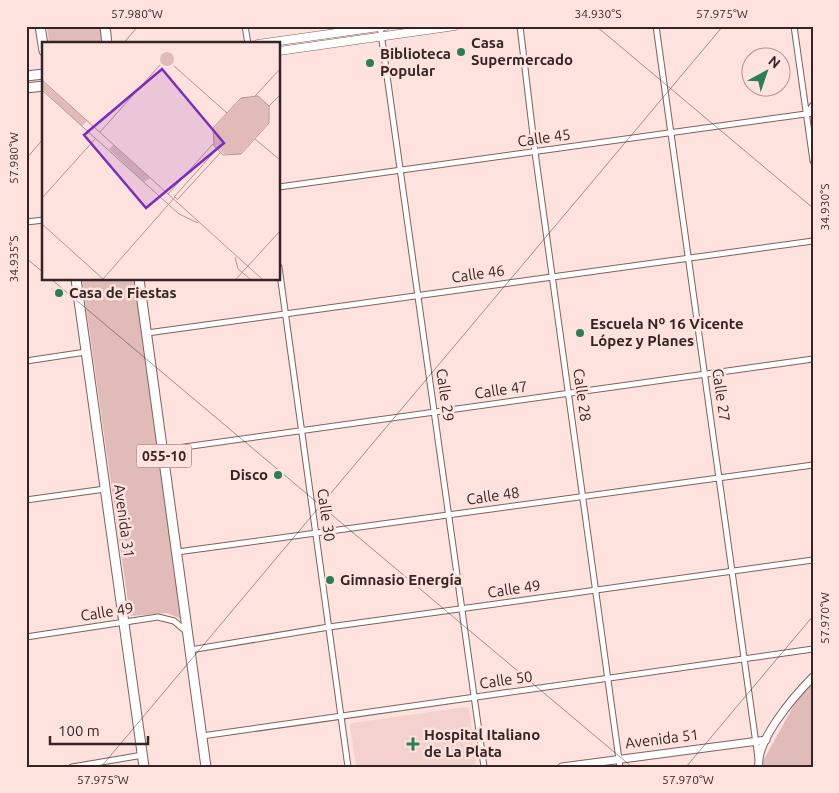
<svg xmlns="http://www.w3.org/2000/svg" width="839" height="793" font-family="Ubuntu,sans-serif">
  <style>
    .built { fill: #f4d1cd }
    .green { fill: #e0bbb7 }
    .lines { fill: none; stroke-linecap: round; stroke-linejoin: round }
    .street-casing { stroke: #80605d; stroke-width: 7 }
    .secondary-casing { stroke: #80605d; stroke-width: 9 }
    .primary-casing { stroke: #80605d; stroke-width: 9 }
    .highway-casing { stroke: #80605d; stroke-width: 11 }
    .street { stroke: #fff; stroke-width: 5 }
    .secondary { stroke: #fff; stroke-width: 7 }
    .primary { stroke: #fff; stroke-width: 8 }
    .highway { stroke: #fff; stroke-width: 9 }
    .ticks { fill: none; stroke: #332524; stroke-width: 1; stroke-opacity: 0.45 }
    .poi-dot { fill: #2a8054; stroke: #ffe1de; stroke-width: 2 }
    .labels { text-anchor: middle; stroke-width: 5; stroke-linejoin: round; paint-order: stroke }
    .shield { fill: #ffe1de; stroke: #705d5c; stroke-width: 1 }
    .shield-label { font-size: 14px; font-weight: bold; fill: #332524 }
    .poi-label { font-size: 15px; font-weight: bold; fill: #332524; stroke: #ffe1de; text-anchor: start }
    .street-label { font-size: 15px; fill: #332524; stroke: #ffe1de }
    .inset-road { fill: none; stroke: #ad9694; stroke-width: 1 }
    .view { fill: #7b2cbf; fill-opacity: 0.15; stroke: #7b2cbf; stroke-width: 2.5 }
    .inset-edge { fill: none; stroke: #332524; stroke-width: 2.5 }
    .neatline { fill: none; stroke: #332524; stroke-width: 2 }
    .ticks-label { font-size: 12px; text-anchor: middle; fill: #332524 }
  </style>
  <rect width="100%" height="100%" fill="#ffe1de"/>
  <!-- built -->
  <path class="built" d="M466,707L469,709L476,763L474,766L356,767L350,725L352,723Z"/>
  <!-- green -->
  <g class="green">
    <path d="M47,26H101L104,44H49Z"/>
    <path d="M82,279H135L184,620L167,613L130,616Z"/>
    <path d="M813,683V767H763L762,763L799,696Z"/>
  </g>
  <g class="lines">
    <!-- street casing -->
    <g class="street-casing">
      <g id="street">
        <path d="M245,26L248,44"/>
        <path d="M380,26L484,767"/>
        <path d="M520,26L535,152L620,767"/>
        <path d="M656,26L758,758"/>
        <path d="M794,26L813,161"/>
        <path d="M806,114L813,105"/>
        <path d="M279,187L813,113"/>
        <path d="M26,222L44,220"/>
        <path d="M279,267L348,767"/>
        <path d="M147,333L813,241"/>
        <path d="M26,361L86,352"/>
        <path d="M163,450L813,359"/>
        <path d="M26,500L105,489"/>
        <path d="M177,552L813,465"/>
        <path d="M26,637L158,617L174,621L187,632"/>
        <path d="M190,650L329,627L813,560"/>
        <path d="M202,736L813,649"/>
        <path d="M72,767L143,755"/>
      </g>
    </g>
    <!-- secondary casing -->
    <g class="secondary-casing">
      <g id="secondary">
        <path d="M562,767L766,740"/>
        <path d="M759,767C755,741 795,695 813,677"/>
      </g>
    </g>
    <!-- primary casing -->
    <g class="primary-casing">
      <g id="primary">
        <path d="M258,44L386,26"/>
        <path d="M279,51L455,26"/>
      </g>
    </g>
    <!-- highway casing -->
    <g class="highway-casing">
      <g id="highway">
        <path d="M40,26L44,51"/>
        <path d="M105,26L107,44"/>
        <path d="M26,76L44,74"/>
        <path d="M26,88L44,86"/>
        <path d="M76,279L144,767"/>
        <path d="M139,279L206,767"/>
      </g>
    </g>
    <!-- street -->
    <use href="#street" class="street"/>
    <!-- secondary -->
    <use href="#secondary" class="secondary"/>
    <!-- primary -->
    <use href="#primary" class="primary"/>
    <!-- highway -->
    <use href="#highway" class="highway"/>
  </g>
  <!-- ticks -->
  <path class="ticks" d="M596,26L813,208M123,44L138,26M26,159L44,138M26,258L44,273M51,279L632,767M101,767L723,26M686,767L813,616"/>
  <!-- markers -->
  <g class="poi-dot">
    <circle cx="461" cy="52" r="5"/>
    <circle cx="370" cy="63" r="5"/>
    <circle cx="59" cy="293" r="5"/>
    <circle cx="580" cy="333" r="5"/>
    <circle cx="278" cy="475" r="5"/>
    <circle cx="330" cy="580" r="5"/>
    <path d="M410.5 736.5h5v5h5v5h-5v5h-5v-5h-5v-5h5z"/>
  </g>
  <g class="labels">
    <!-- shield labels -->
    <rect class="shield" x="136.5" y="444.5" width="55" height="23" rx="4"/>
    <g class="shield-label">
      <text x="164" y="461">055-10</text>
    </g>
    <!-- poi labels -->
    <g class="poi-label">
      <text x="471" y="48">Casa<tspan x="471" dy="17">Supermercado</tspan></text>
      <text x="380" y="59">Biblioteca<tspan x="380" dy="17">Popular</tspan></text>
      <text x="69" y="298">Casa de Fiestas</text>
      <text x="590" y="329">Escuela Nº 16 Vicente<tspan x="590" dy="17">López y Planes</tspan></text>
      <text x="268" y="480" text-anchor="end">Disco</text>
      <text x="340" y="585">Gimnasio Energía</text>
      <text x="424" y="740">Hospital Italiano<tspan x="424" dy="17">de La Plata</tspan></text>
    </g>
    <!-- street labels -->
    <g class="street-label">
      <text transform="translate(544 138) rotate(-8)" y="5">Calle 45</text>
      <text transform="translate(478 274) rotate(-8)" y="5">Calle 46</text>
      <text transform="translate(501 390) rotate(-8)" y="5">Calle 47</text>
      <text transform="translate(445 395) rotate(82)" y="5">Calle 29</text>
      <text transform="translate(582 395) rotate(82)" y="5">Calle 28</text>
      <text transform="translate(721 395) rotate(82)" y="5">Calle 27</text>
      <text transform="translate(493 496) rotate(-8)" y="5">Calle 48</text>
      <text transform="translate(326 515) rotate(82)" y="5">Calle 30</text>
      <text transform="translate(124 521) rotate(82)" y="5">Avenida 31</text>
      <text transform="translate(514 589) rotate(-8)" y="5">Calle 49</text>
      <text transform="translate(107 612) rotate(-9)" y="5">Calle 49</text>
      <text transform="translate(506 680) rotate(-8)" y="5">Calle 50</text>
      <text transform="translate(662 739) rotate(-7)" y="5">Avenida 51</text>
    </g>
  </g>
  <!-- overview -->
  <g transform="translate(42 42)">
    <rect width="238" height="238" fill="#ffe1de"/>
    <path d="M118 17a7 7 0 1 1 14 0a7 7 0 1 1-14 0ZM0,39L45,79L40,84L0,47ZM217,55L226,63L227,80L198,112H182L172,104V86L200,56ZM71,103L108,136L102,140L67,107Z" fill="#e0bbb7"/>
    <path class="inset-road" d="M132,24L185,71M0,38L220,237M0,48L137,172L156,181M213,54L238,27M216,54L227,64V81L199,112L181,113L172,104L171,86L199,56ZM227,64L238,53M58,90L118,23M213,97L238,118M126,152L171,102M132,155L175,107M0,156L54,96M135,158L179,110M0,182L61,237M193,215L196,227L208,237M61,237L133,155L135,157M194,237L238,189"/>
    <path class="view" d="M120,27L182,101L104,166L42,93Z"/>
    <rect width="238" height="238" class="inset-edge"/>
  </g>
  <!-- border -->
  <rect width="839" height="793" fill="none" stroke="#ffe1de" stroke-width="55"/>
  <!-- north arrow -->
  <g transform="translate(766 72) rotate(40)"><circle r="24" fill="#ffe1de" stroke="#ad9694"/>
  <path d="M0-4L9 19L0 12L-9 19Z" fill="#2a8054"/>
  <text y="-8" font-size="14" font-weight="bold" text-anchor="middle" fill="#332524">N</text>
  </g>
  <!-- scale -->
  <path d="M50 736v8h98v-8" fill="none" stroke="#332524" stroke-width="2.5"/>
  <text x="58" y="736" font-size="15" fill="#332524" stroke="#ffe1de" stroke-width="4" paint-order="stroke">100 m</text>
  <rect x="28" y="28" width="784" height="738" class="neatline"/>
  <g class="ticks-label">
    <text x="137" y="18">57.980°W</text>
    <text x="598" y="18">34.930°S</text>
    <text x="722" y="18">57.975°W</text>
    <text transform="translate(14 158) rotate(-90)" y="4">57.980°W</text>
    <text transform="translate(825 207) rotate(-90)" y="4">34.930°S</text>
    <text transform="translate(14 259) rotate(-90)" y="4">34.935°S</text>
    <text transform="translate(825 618) rotate(-90)" y="4">57.970°W</text>
    <text x="103" y="784">57.975°W</text>
    <text x="688" y="784">57.970°W</text>
  </g>
</svg>
